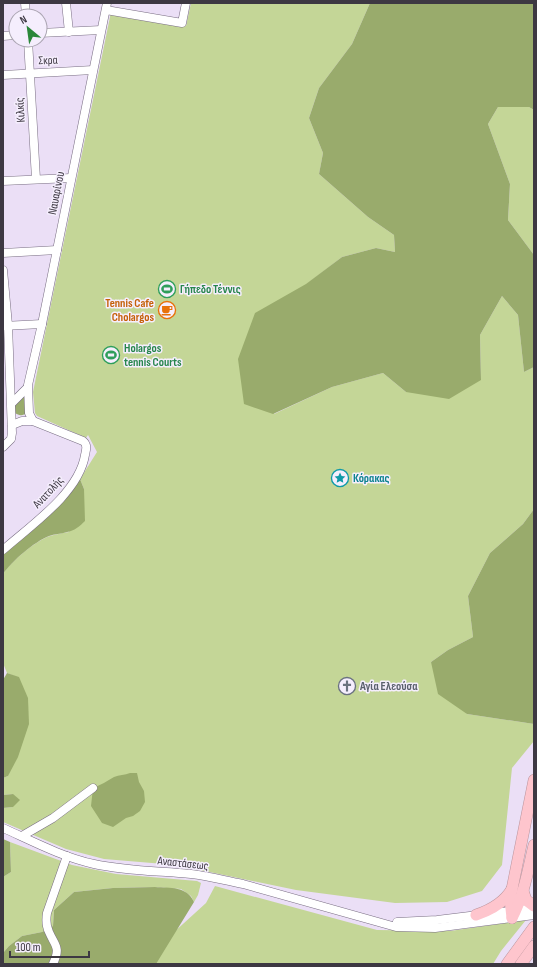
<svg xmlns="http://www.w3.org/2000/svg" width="537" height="967" font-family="'Sofia Sans Condensed',sans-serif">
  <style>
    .green { fill: #c4d697 }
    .forest { fill: #99ab6c }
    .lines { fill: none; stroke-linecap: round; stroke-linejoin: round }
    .minor-casing { stroke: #796e83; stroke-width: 9 }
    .highway-casing { stroke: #ba949c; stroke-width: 12 }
    .minor { stroke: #fff; stroke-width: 8 }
    .highway { stroke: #fec5cd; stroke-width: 11 }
    .labels { text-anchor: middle; stroke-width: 3; stroke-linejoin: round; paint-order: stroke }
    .street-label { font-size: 12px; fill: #3d3842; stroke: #f5eefd }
    .leisure-label { font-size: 12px; font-weight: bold; fill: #27864d; stroke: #f5eefd; text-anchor: start }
    .food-label { font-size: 12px; font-weight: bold; fill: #c56008; stroke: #f5eefd; text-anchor: end }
    .culture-label { font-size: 12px; font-weight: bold; fill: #0d838f; stroke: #f5eefd; text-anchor: start }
    .worship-label { font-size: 12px; font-weight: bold; fill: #5b616d; stroke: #f5eefd; text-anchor: start }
  </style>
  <rect width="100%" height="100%" fill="#ebdff6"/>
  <!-- green -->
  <g class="green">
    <path d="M191,3H370L352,44L319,88L309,118L323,153L319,174L368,217L394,235L395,252L376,248L342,257L307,284L274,414L332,387L383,373L406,392L481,379L480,335L502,296L518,315L524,372L534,367V509L523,524L490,553L468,596L473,637L448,650L431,662L467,714L534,724V741L512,768L502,865L482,891L447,902L395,903L296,890L176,865L104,859L66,849L3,822V808L13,807V794L3,795V778L8,776L19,678L7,673L3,663V574C12,561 35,541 50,536C56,534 63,533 69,532L84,498V489L80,479L97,452L88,435L86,438L37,416L35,413L33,392L111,12L186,26Z"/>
    <path d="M498,107H529L534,110V255L508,220L510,184L488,124Z"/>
    <path d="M10,842L72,865L116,874L197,881L201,883L198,895L194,902L191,896L181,889L155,887L113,888L74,892L54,910L53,926L42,932L22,936L9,946L3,953V877L11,872Z"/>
    <path d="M215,886L377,930L450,931L526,920L501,951L493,964H139L206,903Z"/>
  </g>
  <!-- forest -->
  <g class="forest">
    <path d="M370,3H534V110L529,107H498L488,124L510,184L508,220L534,255V367L524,372L518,315L502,296L480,335L481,380L449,399L406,392L383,373L332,387L273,414L244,404L238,359L255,313L306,284L342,257L376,248L395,252L394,235L368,217L319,174L323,153L309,118L319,88L352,44Z"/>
    <path d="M24,394L27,413C23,416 18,416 14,412L13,407Z"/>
    <path d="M80,479L84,489L85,521C80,526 74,531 67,532C61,534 54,534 49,536C34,542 12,561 3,574V553Z"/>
    <path d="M534,509V724L467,714L438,694L431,662L448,650L473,637L468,596L490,553L523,524Z"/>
    <path d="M7,673L19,677L28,698L29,724L18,757L8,776L3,778V680Z"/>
    <path d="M130,773H137L139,782L144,791L145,802L140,811L133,816L126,818L113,827L102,823L91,806L93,788C101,785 107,781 114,777C119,775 125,775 130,773Z"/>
    <path d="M13,794L20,800L13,807L3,808V795Z"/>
    <path d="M3,839L10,842L11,872L3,877Z"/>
    <path d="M155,887C170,888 187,886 194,902L156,964H3V953L9,946L22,936L42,932L53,926L54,910L74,892L113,888Z"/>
  </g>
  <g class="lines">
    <!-- minor casing -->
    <g class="minor-casing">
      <g id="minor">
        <path d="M25,3L26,16"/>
        <path d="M66,3L69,32"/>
        <path d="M106,10L182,23L186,3"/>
        <path d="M40,33L101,30"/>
        <path d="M3,36L16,35"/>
        <path d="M28,40L36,179"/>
        <path d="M3,75L93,70"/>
        <path d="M3,181L71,178"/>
        <path d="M3,253L57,250"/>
        <path d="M3,270L8,325L12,433L11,439L3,447"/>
        <path d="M3,326L42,324"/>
        <path d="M12,403L27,388"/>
        <path d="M33,421L29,413L28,385L42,324L107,3"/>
        <path d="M3,550C30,526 79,493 85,455C86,450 88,445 83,441L33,421H22L12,425"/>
        <path d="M3,828C32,841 62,857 94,864C126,871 159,871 191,874C209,876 226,881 243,884L396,927L435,928L534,915"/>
        <path d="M22,836L53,818L93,788"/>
        <path d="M397,922L437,920L534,908"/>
        <path d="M53,964C61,947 55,946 49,932C46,926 46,919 47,913L67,856"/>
      </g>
    </g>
    <!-- highway casing -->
    <g class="highway-casing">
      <g id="highway">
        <path d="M523,891L526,900L534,906"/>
        <path d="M476,915C491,910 504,903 512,889"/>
        <path d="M512,918L510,899L534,780"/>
        <path d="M512,918C524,895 528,870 534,845"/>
        <path d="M507,964L534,927"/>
        <path d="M521,964L534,946"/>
      </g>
    </g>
    <!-- minor -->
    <use href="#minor" class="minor"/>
    <!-- highway -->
    <use href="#highway" class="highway"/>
  </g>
  <!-- icons -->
  <defs>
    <g id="stadium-ring" transform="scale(0.9)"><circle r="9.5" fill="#f5eefd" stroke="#2e9e5b" stroke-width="1.5"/><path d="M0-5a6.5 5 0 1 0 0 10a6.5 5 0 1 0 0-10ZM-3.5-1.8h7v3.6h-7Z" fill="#2e9e5b"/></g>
    <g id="cafe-ring" transform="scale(0.9)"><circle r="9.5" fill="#f5eefd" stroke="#e8710a" stroke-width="1.5"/><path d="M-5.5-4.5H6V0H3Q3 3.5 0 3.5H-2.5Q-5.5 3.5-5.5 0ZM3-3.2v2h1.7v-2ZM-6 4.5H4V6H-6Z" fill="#e8710a"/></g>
    <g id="sight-ring" transform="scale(0.9)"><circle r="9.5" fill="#f5eefd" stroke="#0f9aa8" stroke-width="1.5"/><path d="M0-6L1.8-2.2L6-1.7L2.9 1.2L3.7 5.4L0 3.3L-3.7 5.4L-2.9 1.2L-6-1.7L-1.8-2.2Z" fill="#0f9aa8"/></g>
    <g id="church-ring" transform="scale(0.9)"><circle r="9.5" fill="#f5eefd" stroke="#6b7280" stroke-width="1.5"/><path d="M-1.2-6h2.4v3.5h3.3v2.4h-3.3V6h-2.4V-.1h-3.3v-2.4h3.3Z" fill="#6b7280"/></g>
  </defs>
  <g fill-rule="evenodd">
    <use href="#stadium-ring" x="167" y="289"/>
    <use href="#cafe-ring" x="167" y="310"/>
    <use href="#stadium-ring" x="111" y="355"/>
    <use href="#sight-ring" x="340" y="478"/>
    <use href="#church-ring" x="347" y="686"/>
  </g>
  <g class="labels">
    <!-- street labels -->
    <g class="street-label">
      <text transform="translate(48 60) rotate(-2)" y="4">Σκρα</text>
      <text transform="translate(20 110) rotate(-94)" y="4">Κιλκίς</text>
      <text transform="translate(56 193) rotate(-79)" y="4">Ναυαρίνου</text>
      <text transform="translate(48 492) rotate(-47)" y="4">Ανατολής</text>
      <text transform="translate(183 863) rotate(6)" y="4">Αναστάσεως</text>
    </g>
    <!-- leisure labels -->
    <g class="leisure-label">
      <text x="180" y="293">Γήπεδο Τέννις</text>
      <text x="124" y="352">Holargos<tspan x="124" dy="14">tennis Courts</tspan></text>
    </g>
    <!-- food labels -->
    <g class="food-label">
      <text x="154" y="307">Tennis Cafe<tspan x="154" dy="14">Cholargos</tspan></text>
    </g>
    <!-- culture labels -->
    <g class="culture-label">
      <text x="353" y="482">Κόρακας</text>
    </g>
    <!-- worship labels -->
    <g class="worship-label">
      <text x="360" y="690">Αγία Ελεούσα</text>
    </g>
  </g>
  <!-- border -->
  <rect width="537" height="967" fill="none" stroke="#3d3842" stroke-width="8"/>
  <!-- north arrow -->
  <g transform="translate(28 28) rotate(331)"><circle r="19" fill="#f5eefd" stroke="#aba5b2"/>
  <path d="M0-3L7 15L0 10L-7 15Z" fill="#2a8739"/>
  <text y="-6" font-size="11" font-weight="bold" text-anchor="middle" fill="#3d3842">N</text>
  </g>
  <!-- scale -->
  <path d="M10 951v6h79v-6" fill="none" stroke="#3d3842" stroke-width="2"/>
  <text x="16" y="951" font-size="12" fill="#3d3842" stroke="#f5eefd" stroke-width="3" paint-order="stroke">100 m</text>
</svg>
